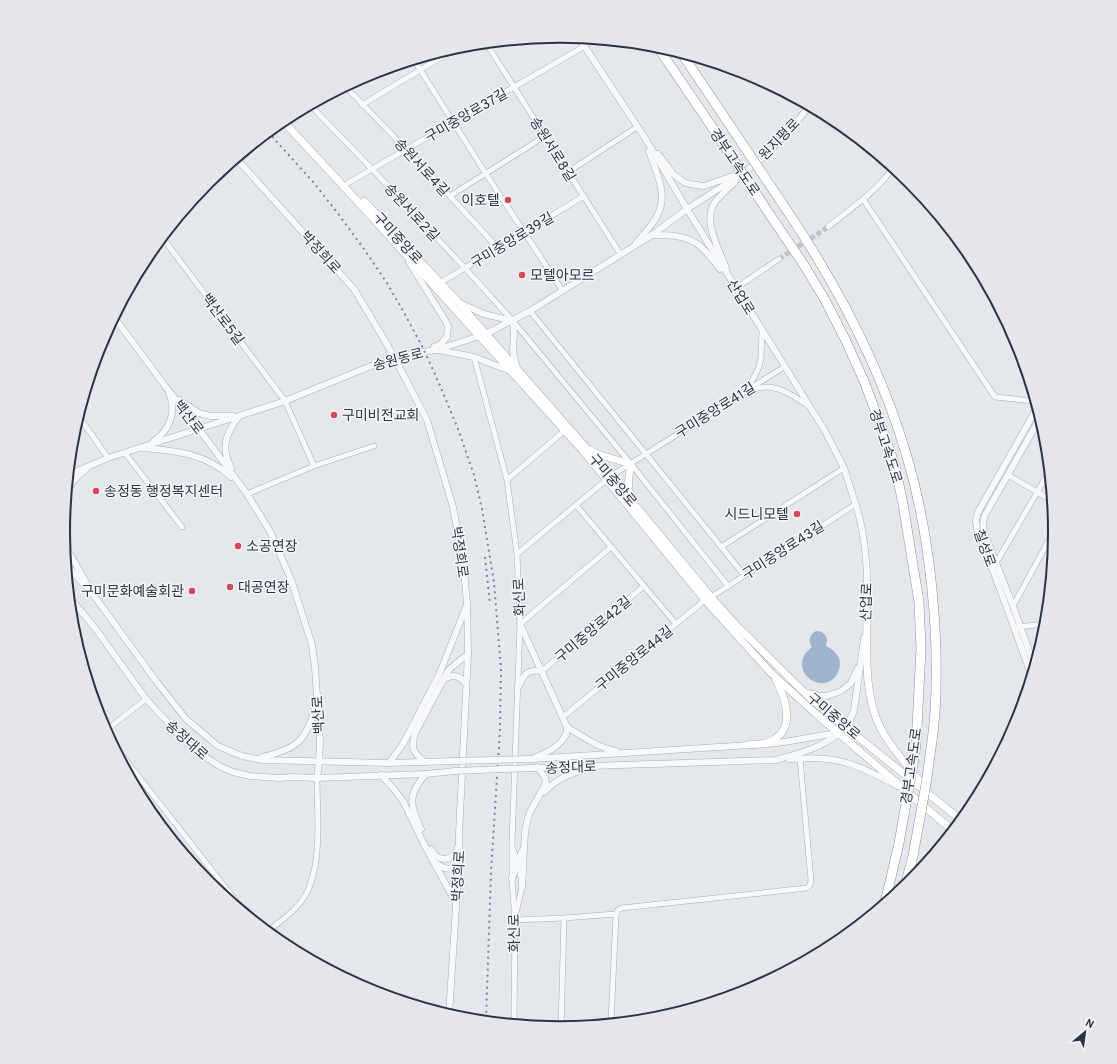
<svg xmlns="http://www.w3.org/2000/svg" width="1117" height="1064" font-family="Overpass,'Noto Sans KR',sans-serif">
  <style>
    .water { fill: #9fb4cc }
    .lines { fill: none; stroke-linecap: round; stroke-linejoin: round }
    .minor-tunnel { stroke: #bfc3cb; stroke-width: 5; stroke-dasharray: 5 2.5; stroke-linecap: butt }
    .minor-casing { stroke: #a9aeb7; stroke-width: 6 }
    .tertiary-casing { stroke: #a9aeb7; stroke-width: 7 }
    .secondary-casing { stroke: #a9aeb7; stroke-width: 8 }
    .motorway-casing { stroke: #8b94a3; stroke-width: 10 }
    .minor { stroke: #f7f8fa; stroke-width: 5 }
    .tertiary { stroke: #f7f8fa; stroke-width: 6 }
    .secondary { stroke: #fff; stroke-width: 7 }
    .motorway { stroke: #fff; stroke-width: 9 }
    .rail { stroke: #7d8696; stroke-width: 2; stroke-dasharray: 2 4; stroke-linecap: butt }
    .tertiary-bridge-casing { stroke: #a9aeb7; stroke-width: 7; stroke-linecap: butt }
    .motorway-bridge-casing { stroke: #8b94a3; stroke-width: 10; stroke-linecap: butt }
    .tertiary-bridge { stroke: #f7f8fa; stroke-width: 6 }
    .motorway-bridge { stroke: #fff; stroke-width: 9 }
    .poi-dot { fill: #d1495b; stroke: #f4f6f9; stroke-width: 1.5 }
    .labels { text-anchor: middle; stroke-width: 3; stroke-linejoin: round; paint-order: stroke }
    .street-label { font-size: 14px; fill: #2b3445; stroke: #f4f6f9 }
    .poi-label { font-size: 14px; fill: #2b3445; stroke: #f4f6f9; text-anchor: start }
    .rim { fill: none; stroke: #2b3445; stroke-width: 2 }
  </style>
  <rect width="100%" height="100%" fill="#e4e7ec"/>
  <!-- water -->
  <path class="water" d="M816,631C825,631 829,638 826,646C834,650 840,655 840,664C840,668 838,672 836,676C819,697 785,667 812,647C808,641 809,635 816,631Z"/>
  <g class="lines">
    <!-- minor-tunnel -->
    <path class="minor-tunnel" d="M779,259L828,227"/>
    <!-- minor casing -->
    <g class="minor-casing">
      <g id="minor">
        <path d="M486,43L621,255"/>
        <path d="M414,60L486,174L562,290"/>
        <path d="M345,86L406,149L498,248"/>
        <path d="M310,105L372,169L465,268L513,321L631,464L728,586"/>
        <path d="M362,105L458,47"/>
        <path d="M568,172L637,127"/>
        <path d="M348,183L585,46"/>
        <path d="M450,196L545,136"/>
        <path d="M863,199L995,397L1034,401"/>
        <path d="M828,227C850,209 876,192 893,168"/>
        <path d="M162,237L285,401L314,466"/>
        <path d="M440,283L584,196"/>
        <path d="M736,288L779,259"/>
        <path d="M530,311L744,575"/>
        <path d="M474,357L507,480L517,554L520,624L512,842V879L515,920L514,1024"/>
        <path d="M748,389L759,367L761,358L762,331"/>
        <path d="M750,390C755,389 761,387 766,387C782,387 796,398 809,406"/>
        <path d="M78,415L108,458"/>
        <path d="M125,453L182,527"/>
        <path d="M1008,475L1051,500"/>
        <path d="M507,480L564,431"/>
        <path d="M247,494L314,466L374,446"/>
        <path d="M576,505L676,624"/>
        <path d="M721,547L844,468"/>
        <path d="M517,554L611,476L784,367"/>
        <path d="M996,563L1049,472"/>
        <path d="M711,597L856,504"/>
        <path d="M1013,606L1054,531"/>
        <path d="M520,624L611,547"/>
        <path d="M1017,627L1045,624"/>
        <path d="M542,671L644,586"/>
        <path d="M563,717L705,600"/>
        <path d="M105,731L146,699"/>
        <path d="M110,740L246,914"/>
        <path d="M513,849L520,872L522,887L516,913"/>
        <path d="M616,914L618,910L622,908L807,888L810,885L811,880L800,759"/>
        <path d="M515,920L564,918L616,914L611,1023"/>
        <path d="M267,932C280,921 296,911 305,896C323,865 317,813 317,778"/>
        <path d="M561,1028L564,918"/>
      </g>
    </g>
    <!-- tertiary casing -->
    <g class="tertiary-casing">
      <g id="tertiary">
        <path d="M579,38L645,138L687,209L825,431L844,468L858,512L862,529L865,549L867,573L866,614"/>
        <path d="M658,154L674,175L684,182L689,184L704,186L736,175"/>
        <path d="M236,158L354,289L388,346"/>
        <path d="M652,235C667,235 683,235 696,243C705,249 713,260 720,269"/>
        <path d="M636,243C643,235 652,226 657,216C669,195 656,172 649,151"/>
        <path d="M409,262L445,320L448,326L447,337L441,344L434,347"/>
        <path d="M726,268C719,249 702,221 715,202C721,194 729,188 735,182"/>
        <path d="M460,303L484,314L513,321"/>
        <path d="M114,317L165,386L199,429L247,494L271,533L292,582L312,645L315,667L320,741L319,761L317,778"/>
        <path d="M513,321L514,334L513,351L517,369"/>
        <path d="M438,350L474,357L510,371"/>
        <path d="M404,376L427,420L453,507L463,560L467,603L468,654L459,834V861L449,1015"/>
        <path d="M179,400L199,413L210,416H233"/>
        <path d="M154,441C170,430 177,411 169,393"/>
        <path d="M143,448C175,451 206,453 231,477"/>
        <path d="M231,468C220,447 226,434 239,416"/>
        <path d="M68,475L108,458L285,401L371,366L411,354L436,350L486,334L530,311L652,235L687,209L745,172L768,153L799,119L809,106"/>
        <path d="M67,491L74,480L87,468"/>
        <path d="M64,544L87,584"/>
        <path d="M66,564L95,597L156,681L186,719L218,746L242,756L262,760L389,763L454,761"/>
        <path d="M69,597L95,628L146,699L182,738L196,751L221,767L233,772L250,776L279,778L293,777L317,778L426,774L455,771"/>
        <path d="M520,624L567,727C567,730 567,734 565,736C560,746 546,753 536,757"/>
        <path d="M1034,665L1013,606L984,532L983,523L985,515L1040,418"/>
        <path d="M1031,674C1013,625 996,577 977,529L976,520L978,512L1037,408"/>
        <path d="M444,679C453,674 459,675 466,684"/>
        <path d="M518,687C525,674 526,669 542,671"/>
        <path d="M804,692L820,696H827L841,691L851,683L858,668"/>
        <path d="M567,727C582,736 598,748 616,751"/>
        <path d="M767,744C791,742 814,736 838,733"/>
        <path d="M262,757C297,749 306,741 316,706"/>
        <path d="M531,759L750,745"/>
        <path d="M789,759C808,758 829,757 847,763C865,768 882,778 898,786"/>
        <path d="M425,762C412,752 411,748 415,733L448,671L452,667L468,654"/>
        <path d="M389,763L403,744L439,675L466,607"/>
        <path d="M532,768L775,760C804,753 844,742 854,710L861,661L864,638"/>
        <path d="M381,775L393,788L403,801L425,846L456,903"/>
        <path d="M544,792C557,779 570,773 588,769"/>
        <path d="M421,829C410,806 407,794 426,774"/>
        <path d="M431,849C438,863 453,862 458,847"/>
        <path d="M436,863C442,868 449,871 457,867L458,864"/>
        <path d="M512,879L522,851"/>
        <path d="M522,887L525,832L528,818L530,812L546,783L545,777L537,767"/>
      </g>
    </g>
    <!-- secondary casing -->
    <g class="secondary-casing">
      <g id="secondary">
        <path d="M282,120L360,204L584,452L705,600L770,672L816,714L952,830"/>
        <path d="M364,201L458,302L611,476L711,597L737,626L811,699L961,820"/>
        <path d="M590,450L600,455L631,464C629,475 627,485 630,497"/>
        <path d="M867,611C867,649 863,694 881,729C891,748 909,767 923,785"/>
        <path d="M746,745C754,744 765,745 771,741C796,729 786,699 776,680"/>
      </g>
    </g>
    <!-- motorway casing -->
    <g class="motorway-casing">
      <g id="motorway">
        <path d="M657,46L710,124"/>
        <path d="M682,54L723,115"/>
        <path d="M784,206C836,283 881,367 907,457C922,507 930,559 934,612C937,655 938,698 932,741"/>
        <path d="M770,215L804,265L825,300L845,339L864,381L881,426L895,466L903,504L919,602L921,649L917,728"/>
        <path d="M905,886L913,856"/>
        <path d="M885,903L899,843"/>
      </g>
    </g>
    <!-- minor -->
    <use href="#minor" class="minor"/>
    <!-- tertiary -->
    <use href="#tertiary" class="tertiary"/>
    <!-- secondary -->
    <use href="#secondary" class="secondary"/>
    <!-- motorway -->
    <use href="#motorway" class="motorway"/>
    <!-- rail -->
    <g class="rail">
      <path d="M268,132L315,184L339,215L364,249L387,283L403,311L422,346L439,383L458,429L474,475L482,509L494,582L501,670L500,730L491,872L486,1021"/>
      <path d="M485,557L490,605"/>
    </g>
    <!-- tertiary-bridge casing -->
    <g class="tertiary-bridge-casing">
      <g id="tertiary-bridge">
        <path d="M388,346L404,376"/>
        <path d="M454,761L531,759"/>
        <path d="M455,771L532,768"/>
      </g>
    </g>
    <!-- motorway-bridge casing -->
    <g class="motorway-bridge-casing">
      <g id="motorway-bridge">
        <path d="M723,115L784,206"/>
        <path d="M710,124L770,215"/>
        <path d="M899,843L915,753L917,728"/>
        <path d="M913,856L926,784L932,741"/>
      </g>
    </g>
    <!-- tertiary-bridge -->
    <use href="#tertiary-bridge" class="tertiary-bridge"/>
    <!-- motorway-bridge -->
    <use href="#motorway-bridge" class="motorway-bridge"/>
  </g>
  <!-- markers -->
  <g class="poi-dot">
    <circle cx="508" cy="200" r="4"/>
    <circle cx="522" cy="275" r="4"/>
    <circle cx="334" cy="415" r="4"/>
    <circle cx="96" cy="491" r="4"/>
    <circle cx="797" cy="514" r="4"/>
    <circle cx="238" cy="546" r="4"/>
    <circle cx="230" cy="587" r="4"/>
    <circle cx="192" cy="591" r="4"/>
  </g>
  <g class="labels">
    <!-- street labels -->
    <g class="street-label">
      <text transform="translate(466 115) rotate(-30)" y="5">구미중앙로37길</text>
      <text transform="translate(779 139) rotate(-46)" y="5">원지평로</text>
      <text transform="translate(553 149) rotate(58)" y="5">송원서로8길</text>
      <text transform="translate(735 162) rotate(56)" y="5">경부고속도로</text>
      <text transform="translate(422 167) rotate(47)" y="5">송원서로4길</text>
      <text transform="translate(412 212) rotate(47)" y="5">송원서로2길</text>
      <text transform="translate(398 238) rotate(47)" y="5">구미중앙로</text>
      <text transform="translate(512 240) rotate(-31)" y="5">구미중앙로39길</text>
      <text transform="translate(321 252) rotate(48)" y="5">박정희로</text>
      <text transform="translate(741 297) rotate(58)" y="5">산업로</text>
      <text transform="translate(223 319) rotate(53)" y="5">백산로5길</text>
      <text transform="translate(398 359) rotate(-15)" y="5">송원동로</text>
      <text transform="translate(715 410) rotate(-32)" y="5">구미중앙로41길</text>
      <text transform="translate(189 417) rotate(52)" y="5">백산로</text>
      <text transform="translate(886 446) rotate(72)" y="5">경부고속도로</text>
      <text transform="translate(613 480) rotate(49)" y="5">구미중앙로</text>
      <text transform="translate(985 548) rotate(70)" y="5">칠성로</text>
      <text transform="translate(783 550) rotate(-33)" y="5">구미중앙로43길</text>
      <text transform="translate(460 552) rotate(82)" y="5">박정희로</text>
      <text transform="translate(519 597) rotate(-92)" y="5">화신로</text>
      <text transform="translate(866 602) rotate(-88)" y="5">산업로</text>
      <text transform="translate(593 629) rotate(-40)" y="5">구미중앙로42길</text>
      <text transform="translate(634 658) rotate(-39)" y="5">구미중앙로44길</text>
      <text transform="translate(318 715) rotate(-93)" y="5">백산로</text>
      <text transform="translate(834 716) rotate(40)" y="5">구미중앙로</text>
      <text transform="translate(187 740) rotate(42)" y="5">송정대로</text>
      <text transform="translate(911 766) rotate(-82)" y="5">경부고속도로</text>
      <text transform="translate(571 767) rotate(-2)" y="5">송정대로</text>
      <text transform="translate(458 876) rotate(-87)" y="5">박정희로</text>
      <text transform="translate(514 933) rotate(-91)" y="5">화신로</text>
    </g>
    <!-- poi labels -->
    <g class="poi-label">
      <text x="500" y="205" text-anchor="end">이호텔</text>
      <text x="530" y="280">모텔아모르</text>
      <text x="342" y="420">구미비전교회</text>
      <text x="104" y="496">송정동 행정복지센터</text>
      <text x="789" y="519" text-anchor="end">시드니모텔</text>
      <text x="246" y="551">소공연장</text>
      <text x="238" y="592">대공연장</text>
      <text x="184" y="596" text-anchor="end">구미문화예술회관</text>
    </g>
  </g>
  <!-- crop -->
  <path d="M0 0H1117V1064H0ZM70 532a489 489 0 1 1 978 0a489 489 0 1 1-978 0Z" fill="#e4e6eb" fill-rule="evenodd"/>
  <path class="rim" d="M70 532a489 489 0 1 1 978 0a489 489 0 1 1-978 0Z"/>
  <!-- north arrow -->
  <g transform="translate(1085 1032) rotate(29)" stroke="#f4f6f9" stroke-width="3" paint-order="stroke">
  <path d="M0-3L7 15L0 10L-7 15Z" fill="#2b3445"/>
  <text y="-6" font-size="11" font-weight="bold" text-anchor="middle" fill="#2b3445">N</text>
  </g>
</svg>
